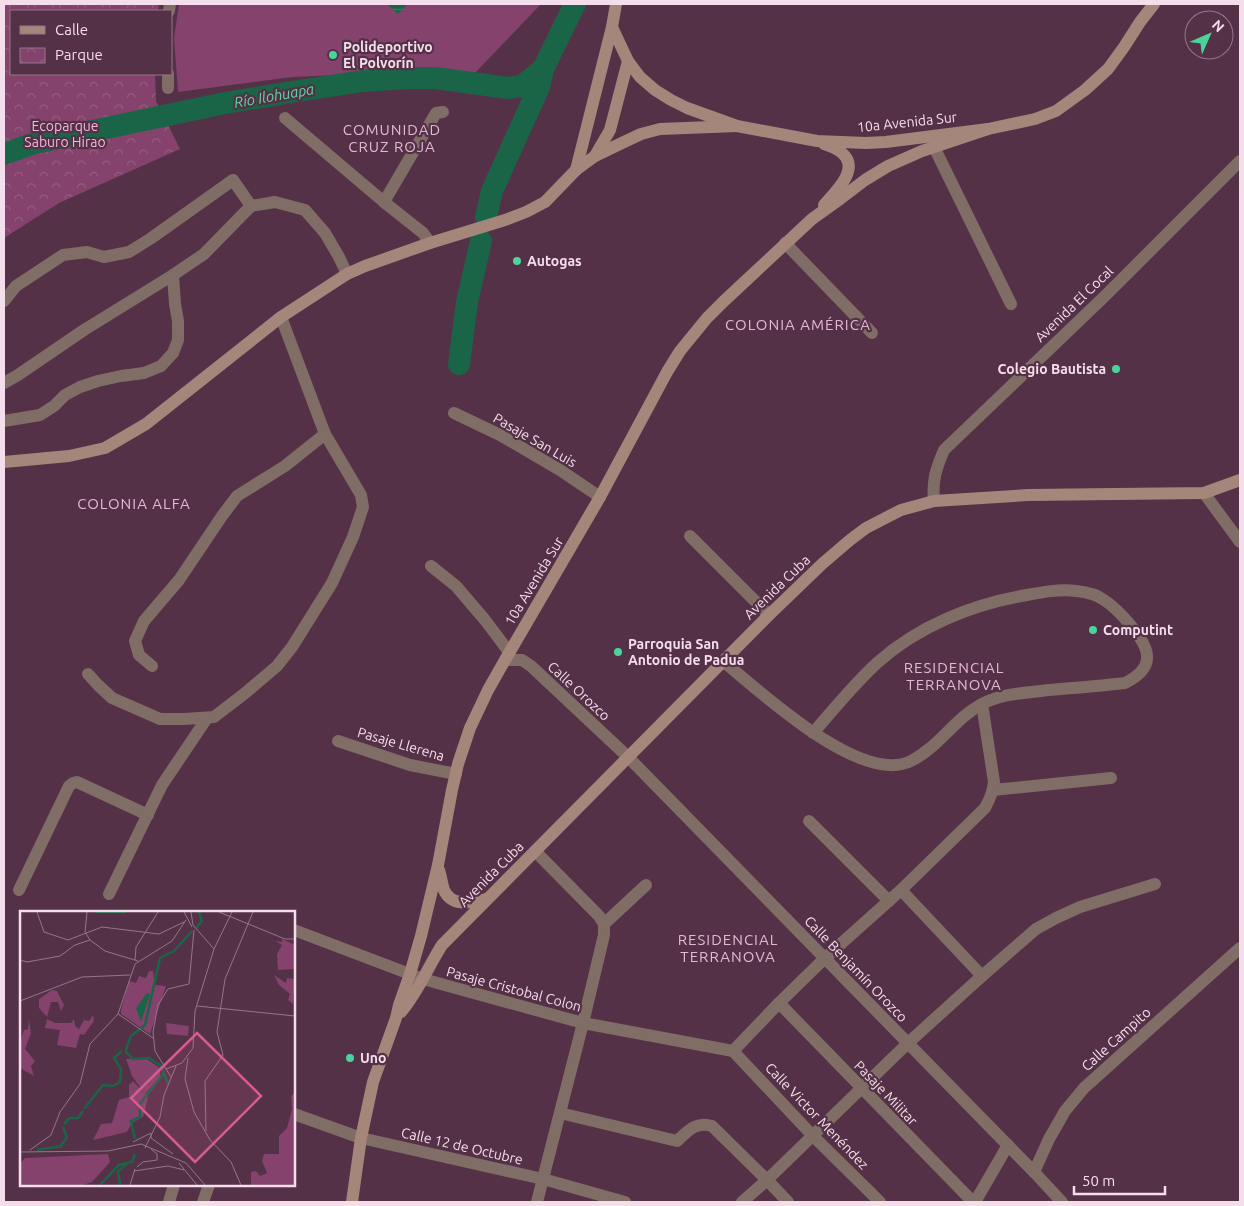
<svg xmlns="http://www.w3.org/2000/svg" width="1244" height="1206" font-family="Ubuntu,sans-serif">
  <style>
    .green { fill: #84426d }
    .park { fill: url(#park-crowns) }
    .water { fill: url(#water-rules) }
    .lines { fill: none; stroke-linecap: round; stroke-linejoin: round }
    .river { stroke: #1a6548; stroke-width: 22 }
    .street { stroke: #806d65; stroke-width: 12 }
    .secondary { stroke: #a5867a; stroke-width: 12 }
    .poi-dot { fill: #4ad49c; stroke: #543147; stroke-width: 2 }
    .labels { text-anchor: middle; stroke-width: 4.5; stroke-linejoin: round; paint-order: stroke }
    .poi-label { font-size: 14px; font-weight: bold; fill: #f5deeb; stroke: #543147; text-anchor: start }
    .street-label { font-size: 14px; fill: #f5deeb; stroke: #543147 }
    .park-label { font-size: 14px; fill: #f5b8dd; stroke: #543147 }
    .water-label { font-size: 15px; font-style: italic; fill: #59daa3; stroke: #543147 }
    .neighbourhood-label { font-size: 15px; letter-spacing: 1px; fill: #e6b9d3; stroke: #543147 }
    .inset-river { fill: none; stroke: #1a6548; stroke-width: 2.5 }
    .inset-road { fill: none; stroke: #947689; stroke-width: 1 }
    .view { fill: #d45d8d; fill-opacity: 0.15; stroke: #d45d8d; stroke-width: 2.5 }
    .inset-edge { fill: none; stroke: #f5deeb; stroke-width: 2.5 }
  </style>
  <defs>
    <pattern id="park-crowns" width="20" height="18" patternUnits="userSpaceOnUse" patternTransform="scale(1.25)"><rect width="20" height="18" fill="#84426d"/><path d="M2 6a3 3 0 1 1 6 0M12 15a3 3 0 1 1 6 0" fill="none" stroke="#965d82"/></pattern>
    <pattern id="water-rules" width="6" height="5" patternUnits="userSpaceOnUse" patternTransform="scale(1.25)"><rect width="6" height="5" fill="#1a6548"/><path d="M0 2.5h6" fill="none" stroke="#3c7b63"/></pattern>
  </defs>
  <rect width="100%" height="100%" fill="#543147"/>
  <!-- green -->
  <path class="green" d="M179,4H541L475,73H382L293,77L178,92L174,38Z"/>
  <!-- park -->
  <path class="park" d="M4,4H159L158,11H11V74H155L156,101L180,149L59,203L4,238Z"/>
  <!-- water -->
  <path class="water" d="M387,4H408L398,14Z"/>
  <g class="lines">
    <!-- river -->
    <g class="river">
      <path d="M4,154L35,143L225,103L292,92L363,81L408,78H435L508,88L522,86L543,69"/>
      <path d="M486,217L492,191L539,87L543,69L575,4"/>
      <path d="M459,364L467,302L481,241"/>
    </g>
    <!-- street -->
    <g class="street">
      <path d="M169,11L170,4"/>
      <path d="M168,74V88"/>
      <path d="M285,118L384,202L423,233L430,243"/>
      <path d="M934,147L1011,304"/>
      <path d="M384,202L436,113L443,112"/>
      <path d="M785,243L872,333"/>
      <path d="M4,301L16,286L63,255L87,252L104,257L129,252L150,239L233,180L251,206"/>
      <path d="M4,383L18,375L84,330L173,275L204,254L251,206L275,202L305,210L325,233L339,257L347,274"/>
      <path d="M454,413L500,435L560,470L600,497"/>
      <path d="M4,421L40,415L54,406L65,395L80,387L98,381L121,376L144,373L161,366L173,353L178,340V321L175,304L173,275"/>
      <path d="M1204,493L1240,542"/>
      <path d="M934,501C932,480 936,469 944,450L1106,295L1240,161"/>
      <path d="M690,536L769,615"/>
      <path d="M431,566L456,586L485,620L509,652"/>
      <path d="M505,660H522L531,666L628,757L1034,1172L1062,1202"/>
      <path d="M724,662C761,692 861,786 911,761C939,747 955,718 982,704C1002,693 1027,693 1049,690C1074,688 1099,686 1125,683C1135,678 1148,669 1147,656C1147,640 1117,608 1104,600C1096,594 1086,592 1076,591C1059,589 1043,592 1027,595C973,604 918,626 877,663C854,684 834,709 813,733"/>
      <path d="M152,666L139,655L135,641L144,621L179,580L222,516L237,496L285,466L325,434"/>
      <path d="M88,674L98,685L112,698L160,719H184L214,717L244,694L277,666L292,647L332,583L353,537L363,507L361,495L325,434L281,317"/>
      <path d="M338,741L410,765L456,774"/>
      <path d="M993,790L1111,778"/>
      <path d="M809,821L889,901"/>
      <path d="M535,851L599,916L604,924V935L583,1023L537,1202"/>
      <path d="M19,890L69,786L73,783L77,782L148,815"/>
      <path d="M901,890L982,976"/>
      <path d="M109,894L162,785L207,718"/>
      <path d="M604,924L646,885"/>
      <path d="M294,930L423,979L583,1023L733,1051"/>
      <path d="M779,1003L973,1202"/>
      <path d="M733,1051L779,1003L825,958L901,890L985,808C990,799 993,792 994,782L982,704"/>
      <path d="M733,1051L812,1135L880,1202"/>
      <path d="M560,1113L677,1141C688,1131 696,1121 712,1126L767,1180L788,1202"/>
      <path d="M294,1114L361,1138L543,1179L625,1202"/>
      <path d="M1034,1172L1049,1139L1065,1111L1084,1088L1240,948"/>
      <path d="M169,1202L174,1185"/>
      <path d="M203,1202L209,1185"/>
      <path d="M742,1202L767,1180L908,1043L982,976L1036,929L1056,918L1080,907L1155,884"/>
      <path d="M975,1202L1008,1145"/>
    </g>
    <!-- secondary -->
    <g class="secondary">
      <path d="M612,27L628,61L640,77L655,90L671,100L687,108L737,126L817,141L866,143L886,142L988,129L1035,119L1056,111L1085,90L1108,69L1124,47L1140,22L1154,4"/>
      <path d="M595,156L610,130L628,61"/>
      <path d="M576,170L612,27L616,4"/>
      <path d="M824,205C835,192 861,169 842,153C837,148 830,146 824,144"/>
      <path d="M4,462L69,456L105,448L146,424L281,317L347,274L365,266L430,243L505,220L526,212L545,202L576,170L595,156L624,142L641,134L660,129L737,126"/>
      <path d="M439,870C441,876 442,884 444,890C452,908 472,902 487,899"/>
      <path d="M401,1012C418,992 428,967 442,945L769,615L822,564L850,540L866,528L901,510L934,501L1028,495L1204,493L1240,480"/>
      <path d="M352,1202L361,1138L373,1082L396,1018L399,1005L410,974L421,936L438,865L452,790L458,764L470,728L488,690L505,660L600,497L667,372L680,351L707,318L723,302L812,219L840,199L865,180L888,166L922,151L988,129"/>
    </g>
  </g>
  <!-- markers -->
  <g class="poi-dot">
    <circle cx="333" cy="55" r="5"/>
    <circle cx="517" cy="261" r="5"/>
    <circle cx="1116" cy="369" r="5"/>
    <circle cx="1093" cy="630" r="5"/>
    <circle cx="618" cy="652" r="5"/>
    <circle cx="350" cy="1058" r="5"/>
  </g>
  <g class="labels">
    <!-- poi labels -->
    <g class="poi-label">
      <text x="343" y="52">Polideportivo<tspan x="343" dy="16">El Polvorín</tspan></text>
      <text x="527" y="266">Autogas</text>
      <text x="1106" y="374" text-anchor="end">Colegio Bautista</text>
      <text x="1103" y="635">Computint</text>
      <text x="628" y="649">Parroquia San<tspan x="628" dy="16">Antonio de Padua</tspan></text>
      <text x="360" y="1063">Uno</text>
    </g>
    <!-- street labels -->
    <g class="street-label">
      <text transform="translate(907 122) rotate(-6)" y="5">10a Avenida Sur</text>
      <text transform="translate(1074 304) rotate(-44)" y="5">Avenida El Cocal</text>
      <text transform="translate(535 440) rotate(30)" y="5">Pasaje San Luis</text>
      <text transform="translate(534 581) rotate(-59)" y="5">10a Avenida Sur</text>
      <text transform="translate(777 587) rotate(-44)" y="5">Avenida Cuba</text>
      <text transform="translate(579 691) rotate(43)" y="5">Calle Orozco</text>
      <text transform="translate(401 744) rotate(16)" y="5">Pasaje Llerena</text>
      <text transform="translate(491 874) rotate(-45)" y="5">Avenida Cuba</text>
      <text transform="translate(856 969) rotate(46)" y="5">Calle Benjamín Orozco</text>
      <text transform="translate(514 989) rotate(15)" y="5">Pasaje Cristobal Colon</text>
      <text transform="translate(1116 1039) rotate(-42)" y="5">Calle Campito</text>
      <text transform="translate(886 1093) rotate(46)" y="5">Pasaje Militar</text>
      <text transform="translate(817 1116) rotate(46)" y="5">Calle Victor Menéndez</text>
      <text transform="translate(462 1146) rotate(13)" y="5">Calle 12 de Octubre</text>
    </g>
    <!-- park labels -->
    <g class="park-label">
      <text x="65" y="131">Ecoparque<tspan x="65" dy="16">Saburo Hirao</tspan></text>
    </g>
    <!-- water labels -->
    <g class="water-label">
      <text transform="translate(274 96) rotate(-10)" y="5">Río Ilohuapa</text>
    </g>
    <!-- neighbourhood labels -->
    <g class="neighbourhood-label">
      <text x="392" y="135">COMUNIDAD<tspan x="392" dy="17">CRUZ ROJA</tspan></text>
      <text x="798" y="330">COLONIA AMÉRICA</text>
      <text x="134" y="509">COLONIA ALFA</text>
      <text x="954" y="673">RESIDENCIAL<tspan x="954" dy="17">TERRANOVA</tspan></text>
      <text x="728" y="945">RESIDENCIAL<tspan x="728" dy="17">TERRANOVA</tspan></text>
    </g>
  </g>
  <!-- overview -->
  <g transform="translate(20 911)">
    <rect width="275" height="275" fill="#543147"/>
    <path d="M125,147L140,157V166L125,183L112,165L106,148Z" fill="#84426d"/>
    <path d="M262,28L275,34V58L258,59L257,43L262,34L255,30L262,31ZM254,64L266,72L267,67L275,68L273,93L268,89L270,83L259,74ZM32,79L37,80L44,94L41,100L38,91H31L27,106L19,97V88ZM73,104L74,110L64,124L60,123L56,137L37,134L40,119L25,117L27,108L35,112H51L54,108L55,115L59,118L64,109L69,110ZM9,108L11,122L5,138L15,150L11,155L14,165L0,157V131L4,119L8,118ZM275,180V274H231V261L236,260L240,265L247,262L242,250L244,243H259V225L267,217L272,198L271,185Z" fill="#84426d"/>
    <path d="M88,243L90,251L72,271L63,274H0V253L5,247Z" fill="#84426d"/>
    <path d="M129,60H133L135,74L146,75L130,123L101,103V99L109,70L116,72L119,65L126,67ZM146,112L169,115L168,125L147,123ZM113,170L128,186L123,206L112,212L107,221L73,229L81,213L92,212L99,189L109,186V174Z" fill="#84426d"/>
    <path d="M127,82L130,83L121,111L116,97Z" fill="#1a6548"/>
    <path class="inset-river" d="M76,1H106M176,17L182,10L179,1M148,173L141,155L129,147L113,148L106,141L107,135L111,125L125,114L140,47L154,40L172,20M64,198L83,174L93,175L100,171L101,158L94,147L102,140M44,213L50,207H58L63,200M115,228L111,210L120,206V193L143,163M17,239L41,235L47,226L43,216M80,274L99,254L112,251L115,243M100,274L98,260L108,252"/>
    <path class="inset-road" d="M17,1L24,21L48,29L82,16L139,23L164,11M67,1L65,21L70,29L85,40L118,50M164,1L172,16M171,1L173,14L194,38M199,1L265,28H275M0,49L7,51L40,45L55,34L70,29M115,49L116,36L138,1M0,90L62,66L110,64M177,95L275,105M98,103L133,127M168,147L165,168L174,201L190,229L211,251L221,274M146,158L135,140L133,121L138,94L148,78L169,73L174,19M151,166L146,158L162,152L173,137L175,100L194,38L212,1M186,220L185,170L203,144L197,121L205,68L233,1M113,231L131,222V227L153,243M125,237L140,206L144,184L156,155M10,239L31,224L40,201L60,173L70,133L98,103L115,53L152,30L166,9M0,241L88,240L121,233L166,252L185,274M159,252L177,274M117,256L123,251L137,249V243L131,238M114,260L148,255L164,259M110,274L115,258"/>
    <path class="view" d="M177,122L241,185L175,251L111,187Z"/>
    <rect width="275" height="275" class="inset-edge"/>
  </g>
  <!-- border -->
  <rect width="1244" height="1206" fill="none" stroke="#f5deeb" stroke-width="10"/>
  <!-- legend -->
  <rect x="10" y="10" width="162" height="65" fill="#543147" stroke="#947689"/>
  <rect x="20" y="26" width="25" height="8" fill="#a5867a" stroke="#947689"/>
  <text x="55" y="35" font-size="15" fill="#f5deeb">Calle</text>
  <rect x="20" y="48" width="25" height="15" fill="url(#park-crowns)" stroke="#947689"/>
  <text x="55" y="60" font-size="15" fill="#f5deeb">Parque</text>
  <!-- north arrow -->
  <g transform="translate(1209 35) rotate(45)"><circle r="24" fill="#543147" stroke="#947689"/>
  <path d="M0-4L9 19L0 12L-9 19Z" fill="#4ad49c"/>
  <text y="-8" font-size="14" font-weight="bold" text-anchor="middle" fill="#f5deeb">N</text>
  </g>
  <!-- scale -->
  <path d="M1074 1186v8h91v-8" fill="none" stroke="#f5deeb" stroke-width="2.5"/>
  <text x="1082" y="1186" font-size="15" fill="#f5deeb" stroke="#543147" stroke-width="4" paint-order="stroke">50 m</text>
</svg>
